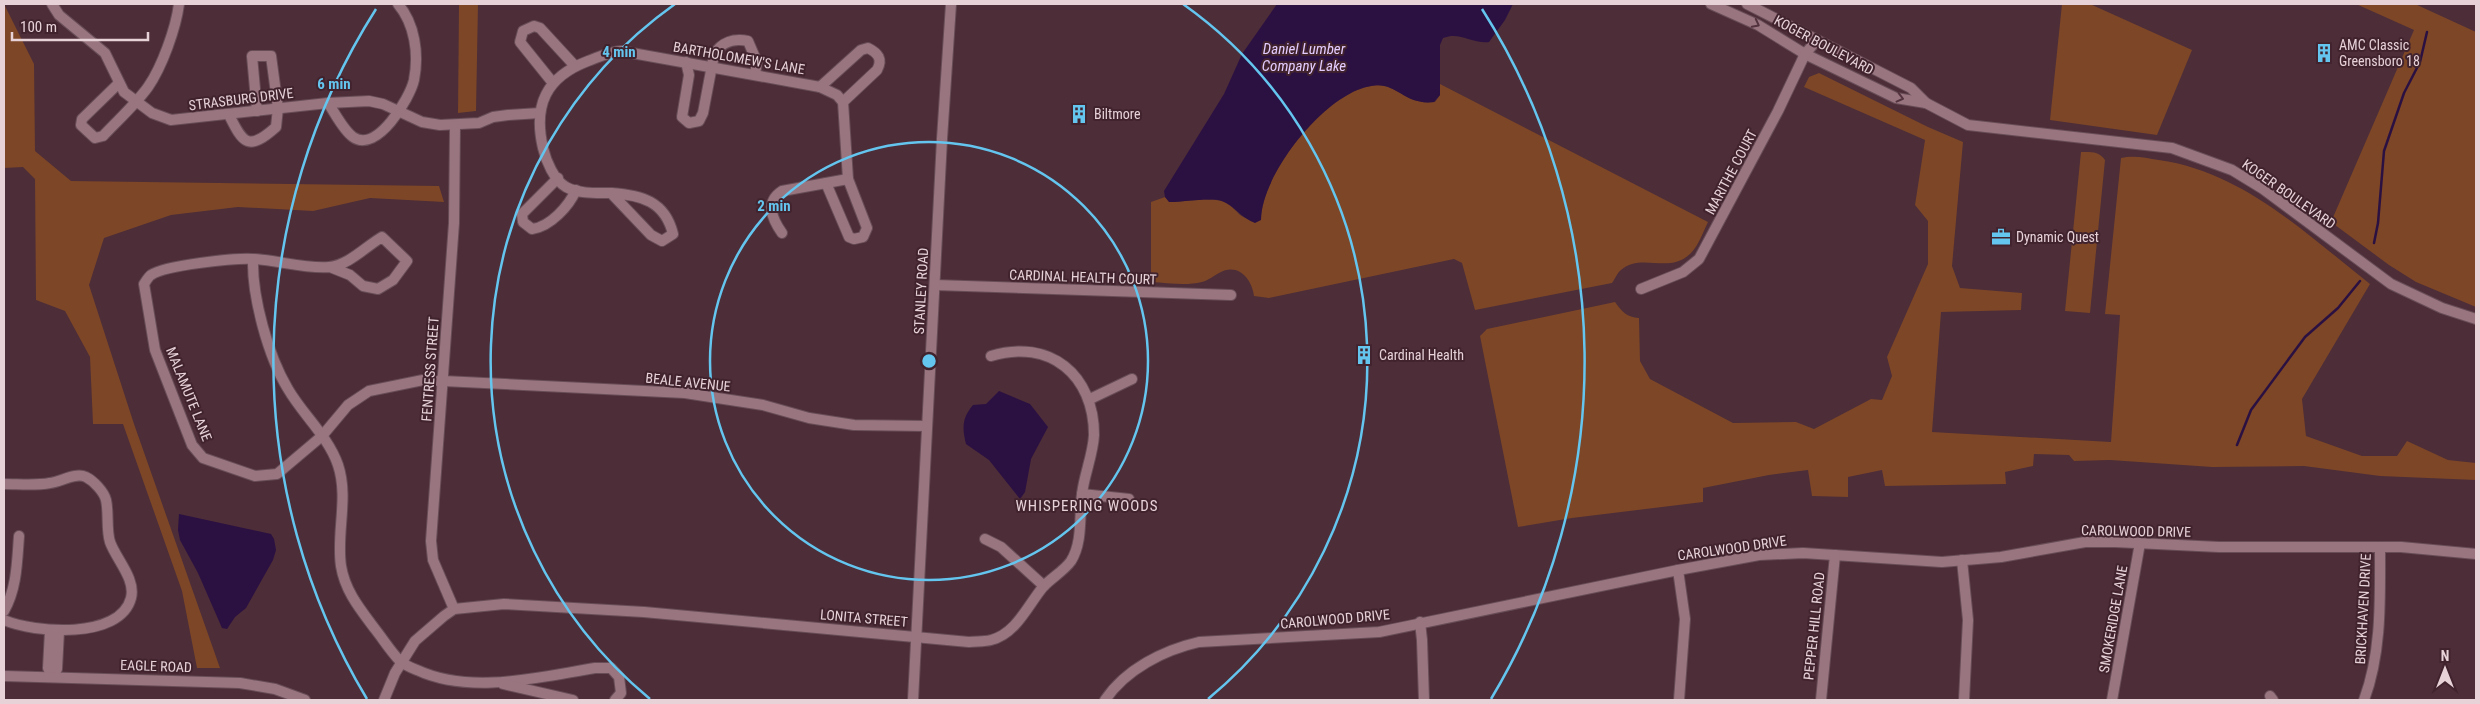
<svg xmlns="http://www.w3.org/2000/svg" width="2480" height="704" font-family="'Roboto Condensed',sans-serif">
  <style>
    .green { fill: #7c4627 }
    .water { fill: #2b1042 }
    .lines { fill: none; stroke-linecap: round; stroke-linejoin: round }
    .stream { stroke: #2b1042; stroke-width: 2.5 }
    .minor-casing { stroke: #684d56; stroke-width: 12 }
    .minor { stroke: #997580; stroke-width: 10 }
    .oneway { stroke: #53333e }
    .ring { fill: none; stroke: #64c5ee; stroke-width: 2.5 }
    .labels { text-anchor: middle; stroke-width: 4; stroke-linejoin: round; paint-order: stroke }
    .street-label { font-size: 14px; fill: #e7d2d8; stroke: #41232e }
    .poi-label { font-size: 14px; fill: #e7d2d8; stroke: #41232e; text-anchor: start }
    .water-label { font-size: 15px; font-style: italic; fill: #e3ccff; stroke: #41232e }
    .neighbourhood-label { font-size: 15px; letter-spacing: 1px; fill: #e7d2d8; stroke: #41232e }
    .centre { fill: #64c5ee; stroke: #41232e; stroke-width: 2.5 }
    .ring-label { font-size: 15px; text-anchor: middle; font-weight: bold; fill: #64c5ee; stroke: #41232e; stroke-width: 4; stroke-linejoin: round; paint-order: stroke }
  </style>
  <rect width="100%" height="100%" fill="#4c2d38"/>
  <!-- green -->
  <g class="green">
    <path d="M4,4L34,64L35,151L71,181L439,186L444,202L370,198L313,211L238,207L171,215L104,238L89,285L134,424L220,668H197L182,591L123,424H93L90,357L65,311L36,300L35,179L23,167L4,168Z"/>
    <path d="M459,4H478L476,111L458,113Z"/>
    <path d="M2062,4H2090L2192,50L2157,135L2050,120Z"/>
    <path d="M2356,4H2415L2476,32V307L2416,282L2389,265L2331,222L2414,30Z"/>
    <path d="M1819,73L1928,127L1963,142L1952,266L1960,288L2022,293L2021,310L1941,312L1932,432L2111,442L2120,315L2105,314L2121,158C2134,155 2146,158 2159,160C2243,172 2305,233 2370,284L2302,399L2306,436L2362,456H2397L2407,441L2448,460L2476,463V480L2380,476L2304,466L2212,467L2110,460L2074,461L2069,455L2034,454L2033,466L2005,472L2006,484L1885,486L1882,470L1848,477V497L1812,496L1808,470L1769,475L1703,488V502L1572,518L1518,527L1480,336L1487,329L1615,302C1622,312 1627,317 1639,318L1640,361L1650,379L1733,423L1796,422L1814,429L1871,399L1882,400L1892,376L1887,357L1928,264V221L1915,205L1925,140L1804,87L1809,77Z"/>
    <path d="M1440,84L1708,222C1703,232 1699,245 1691,253C1670,275 1641,252 1621,270C1617,273 1615,279 1612,283L1475,310L1462,263L1454,259L1269,298L1254,296C1252,279 1238,262 1219,273C1213,276 1209,280 1202,282C1186,286 1168,283 1151,282V202L1165,197L1170,202C1182,202 1215,197 1224,202C1243,212 1234,219 1261,220C1261,175 1325,93 1371,86C1397,81 1404,106 1435,102L1440,95Z"/>
    <path d="M2081,152C2091,152 2099,151 2105,160L2090,313L2065,311Z"/>
  </g>
  <!-- water -->
  <g class="water">
    <path d="M1277,4H1513L1505,20L1489,42C1472,44 1460,31 1443,38L1440,45V95L1434,102C1404,106 1397,81 1371,86C1325,93 1261,175 1261,220L1255,223C1241,218 1234,205 1222,201C1210,197 1184,202 1169,202L1165,197L1164,191L1224,94L1242,54Z"/>
    <path d="M999,391L1030,404L1048,427L1031,459L1025,492L1020,499L989,460L966,444C962,428 962,418 973,405L986,404Z"/>
    <path d="M179,514L271,534L274,539L276,550L273,560L246,608L235,617L227,629L222,628L198,573L180,540L178,530Z"/>
  </g>
  <g class="lines">
    <!-- stream -->
    <g class="stream">
      <path d="M2374,243L2378,223L2384,151L2404,93L2420,62L2427,32"/>
      <path d="M2237,445L2251,410L2305,337L2338,308L2360,281"/>
    </g>
    <!-- minor casing -->
    <g class="minor-casing">
      <g id="minor">
        <path d="M52,4L59,15L105,53L124,92L152,113L171,120L328,103L369,101L383,104L422,122L440,125L479,123L493,117L508,115L540,113"/>
        <path d="M1711,4L1758,25L1805,54L1896,98L1926,103"/>
        <path d="M1747,4L1911,88L1926,103L1968,125L2172,148L2232,170L2263,189L2391,284L2442,308L2476,319"/>
        <path d="M686,62L689,75L682,117L689,123L699,121L703,113L714,55C721,42 734,38 748,41L757,62L755,74"/>
        <path d="M119,83L82,119L81,125L95,138L103,136C118,120 135,105 148,87C162,67 176,28 179,4"/>
        <path d="M553,83L520,42L523,31L534,26L540,28L575,66"/>
        <path d="M820,87L861,50L868,48C878,53 883,59 877,70L843,102"/>
        <path d="M328,103C335,113 343,130 353,137C377,154 410,98 414,80C419,54 415,24 398,4"/>
        <path d="M229,115C243,143 248,152 276,127L278,108L271,56H252L257,111"/>
        <path d="M558,178L522,214L523,222L532,229C550,227 569,206 576,190"/>
        <path d="M611,193C596,193 579,194 566,187C554,180 546,161 543,148C533,105 546,77 588,61C599,57 609,52 621,51L820,87L837,95L843,102L848,179L867,228L863,237L854,239L849,237L826,183"/>
        <path d="M611,193C641,195 665,201 673,234L662,241L651,235Z"/>
        <path d="M782,233C772,219 765,202 782,191L848,179"/>
        <path d="M253,259C252,297 268,356 288,389C303,415 328,436 338,465C349,498 336,533 341,566C345,591 360,609 375,629C383,639 391,652 400,661C404,665 412,668 417,670C471,695 539,677 595,668H611L619,677L621,693L615,700"/>
        <path d="M330,267L350,275L363,286L378,289L393,280L407,261L382,237C365,247 349,265 329,267C304,269 278,260 253,259C235,258 165,265 151,275C149,276 146,281 144,284L155,350L192,445L203,458L255,476L277,474L322,436L348,405L369,391L423,380L685,393L763,405L809,418L854,425L927,426"/>
        <path d="M935,285L1231,295"/>
        <path d="M1641,289L1683,272L1699,259L1778,111L1805,54L1817,40"/>
        <path d="M1090,399L1132,379"/>
        <path d="M4,484C19,484 35,486 50,483C61,482 75,472 86,477C94,481 104,492 106,500C109,513 106,529 110,542C116,559 136,579 131,598C120,640 34,633 4,620"/>
        <path d="M1082,494L1129,499"/>
        <path d="M985,539L1001,547L1044,586"/>
        <path d="M1962,560L1968,620L1964,700"/>
        <path d="M1678,570L1685,619L1679,700"/>
        <path d="M454,609L433,560L431,541L454,223L455,126"/>
        <path d="M4,611C17,588 17,562 19,536"/>
        <path d="M1420,622L1422,640L1424,700"/>
        <path d="M50,631L48,668L52,676L57,669L59,631"/>
        <path d="M4,676L240,683L275,689L305,700"/>
        <path d="M503,684L573,700"/>
        <path d="M2270,696L2273,700"/>
        <path d="M384,700L395,673L415,641L444,616L454,609L504,604L644,612L969,642C976,641 984,642 991,640C1016,634 1028,605 1043,587C1051,578 1064,571 1071,561C1083,542 1079,516 1082,494C1084,475 1093,455 1094,435C1094,375 1050,338 991,356"/>
        <path d="M913,700L942,139L951,4"/>
        <path d="M1105,700C1126,669 1164,650 1199,642L1379,632L1678,570L1759,555L1803,553L1942,562L2001,557L2085,542H2115L2219,547H2401L2476,554"/>
        <path d="M1821,700L1835,555"/>
        <path d="M2112,700L2140,543"/>
        <path d="M2364,700C2382,652 2380,598 2380,547"/>
      </g>
    </g>
    <!-- minor -->
    <use href="#minor" class="minor"/>
  </g>
  <!-- one-way arrows -->
  <defs><path id="oneway-chevron" d="M-2-3.5L2.5 0L-2 3.5" fill="none" stroke-width="1.6" stroke-linecap="round" stroke-linejoin="round" transform="scale(1.25)"/></defs>
  <g class="oneway">
    <use href="#oneway-chevron" transform="translate(1756 24) rotate(27)"/>
    <use href="#oneway-chevron" transform="translate(1900 98) rotate(14)"/>
  </g>
  <!-- distance rings -->
  <g class="ring">
    <circle cx="929" cy="361" r="219"/>
    <path d="M650 699A438 438 0 0 1 675 4M1183 4A438 438 0 0 1 1208 699"/>
    <path d="M367 699A656 656 0 0 1 376 9M1482 9A656 656 0 0 1 1491 699"/>
  </g>
  <!-- icons -->
  <defs>
    <g id="building-bare" transform="scale(1.5)"><path d="M-4-6H4V6H1V3H-1V6H-4ZM-2.5-4.3h1.7v1.8h-1.7ZM.8-4.3h1.7v1.8H.8ZM-2.5-1h1.7V.8h-1.7ZM.8-1h1.7V.8H.8Z" fill="#64c5ee" stroke="#41232e" stroke-width="2.5" paint-order="stroke"/></g>
    <g id="office-bare" transform="scale(1.5)"><path d="M-6-3h4V-5.5h4V-3h4V5H-6ZM-1-4.5V-3h2v-1.5ZM-6 0V1H6V0Z" fill="#64c5ee" stroke="#41232e" stroke-width="2.5" paint-order="stroke"/></g>
  </defs>
  <g fill-rule="evenodd">
    <use href="#building-bare" x="2324" y="53"/>
    <use href="#building-bare" x="1079" y="114"/>
    <use href="#office-bare" x="2001" y="237"/>
    <use href="#building-bare" x="1364" y="355"/>
  </g>
  <g class="labels">
    <!-- street labels -->
    <g class="street-label">
      <text transform="translate(1824 45) rotate(28)" y="5">KOGER BOULEVARD</text>
      <text transform="translate(739 58) rotate(10)" y="5">BARTHOLOMEW'S LANE</text>
      <text transform="translate(241 99) rotate(-7)" y="5">STRASBURG DRIVE</text>
      <text transform="translate(1731 172) rotate(-62)" y="5">MARITHE COURT</text>
      <text transform="translate(2289 194) rotate(35)" y="5">KOGER BOULEVARD</text>
      <text transform="translate(1083 277) rotate(2)" y="5">CARDINAL HEALTH COURT</text>
      <text transform="translate(921 291) rotate(-87)" y="5">STANLEY ROAD</text>
      <text transform="translate(430 369) rotate(-86)" y="5">FENTRESS STREET</text>
      <text transform="translate(688 382) rotate(6)" y="5">BEALE AVENUE</text>
      <text transform="translate(189 394) rotate(68)" y="5">MALAMUTE LANE</text>
      <text transform="translate(2136 531) rotate(1)" y="5">CAROLWOOD DRIVE</text>
      <text transform="translate(1732 548) rotate(-8)" y="5">CAROLWOOD DRIVE</text>
      <text transform="translate(2363 609) rotate(-87)" y="5">BRICKHAVEN DRIVE</text>
      <text transform="translate(864 618) rotate(5)" y="5">LONITA STREET</text>
      <text transform="translate(1335 619) rotate(-5)" y="5">CAROLWOOD DRIVE</text>
      <text transform="translate(2113 619) rotate(-80)" y="5">SMOKERIDGE LANE</text>
      <text transform="translate(1814 626) rotate(-84)" y="5">PEPPER HILL ROAD</text>
      <text transform="translate(156 666) rotate(2)" y="5">EAGLE ROAD</text>
    </g>
    <!-- poi labels -->
    <g class="poi-label">
      <text x="2339" y="50">AMC Classic<tspan x="2339" dy="16">Greensboro 18</tspan></text>
      <text x="1094" y="119">Biltmore</text>
      <text x="2016" y="242">Dynamic Quest</text>
      <text x="1379" y="360">Cardinal Health</text>
    </g>
    <!-- water labels -->
    <g class="water-label">
      <text x="1304" y="54">Daniel Lumber<tspan x="1304" dy="17">Company Lake</tspan></text>
    </g>
    <!-- neighbourhood labels -->
    <g class="neighbourhood-label">
      <text x="1087" y="511">WHISPERING WOODS</text>
    </g>
  </g>
  <circle cx="929" cy="361" r="8" class="centre"/>
  <g class="ring-label">
    <text x="619" y="57">4 min</text>
    <text x="334" y="89">6 min</text>
    <text x="774" y="211">2 min</text>
  </g>
  <!-- border -->
  <rect width="2480" height="704" fill="none" stroke="#e7d2d8" stroke-width="10"/>
  <!-- north arrow -->
  <g transform="translate(2445 669)" stroke="#41232e" stroke-width="4" paint-order="stroke">
  <path d="M0-4L9 19L0 12L-9 19Z" fill="#e7d2d8"/>
  <text y="-8" font-size="14" font-weight="bold" text-anchor="middle" fill="#e7d2d8">N</text>
  </g>
  <!-- scale -->
  <path d="M12 32v8h136v-8" fill="none" stroke="#e7d2d8" stroke-width="2.5"/>
  <text x="20" y="32" font-size="15" fill="#e7d2d8" stroke="#41232e" stroke-width="4" paint-order="stroke">100 m</text>
</svg>
